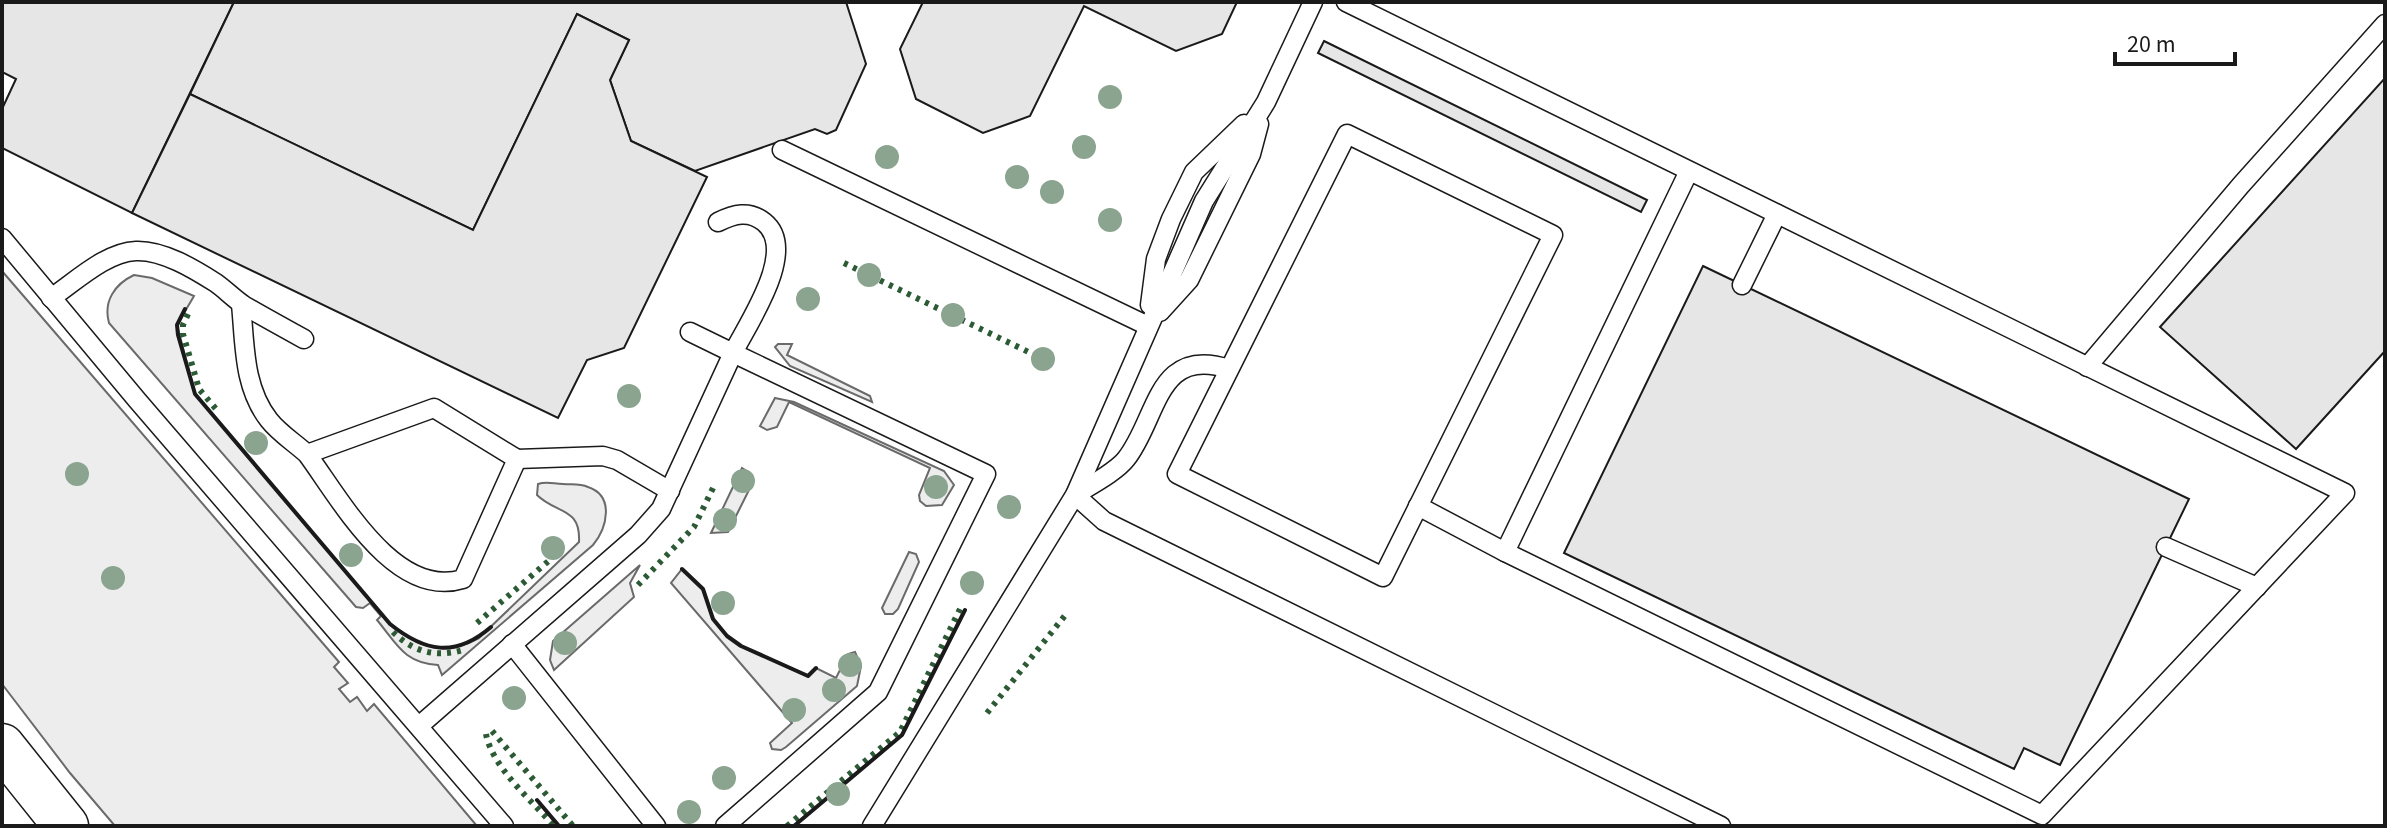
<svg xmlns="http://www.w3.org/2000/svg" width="2387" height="828" font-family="'Source Sans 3',sans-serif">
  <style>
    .green { fill: #ededed; stroke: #6a6a6a; stroke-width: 2 }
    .building { fill: #e6e6e6; stroke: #1a1a1a; stroke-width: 2 }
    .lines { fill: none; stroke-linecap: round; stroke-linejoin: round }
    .service-casing { stroke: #1a1a1a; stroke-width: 21 }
    .primary-casing { stroke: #1a1a1a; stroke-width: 47 }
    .service { stroke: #fff; stroke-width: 18 }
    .primary { stroke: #fff; stroke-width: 44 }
    .hedge { stroke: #2b5a34; stroke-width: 6; stroke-dasharray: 4 6; stroke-linecap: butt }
    .wall { stroke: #1a1a1a; stroke-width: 4 }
    .tree { fill: #8aa48f }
  </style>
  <rect width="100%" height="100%" fill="#fff"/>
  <!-- green -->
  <g class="green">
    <path d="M2,271L339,662L334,667L348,683L339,689L350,702L357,697L367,711L374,704L477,826H115L70,773L2,684Z"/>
    <path d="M134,275L152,278L194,296L177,325L195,394L390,624C419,648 444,657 479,638L579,542C581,507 556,514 537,495L538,484C547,481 554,484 563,484C572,485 579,483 588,487C615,496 607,528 593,545L442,675L438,665C404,663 397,644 377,620L381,616L370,603L363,608L356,607L109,323C103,301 115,284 134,275Z"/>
    <path d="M778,344H792L787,355L870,396L872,402L790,366L775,347Z"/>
    <path d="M775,398L794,402L944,471L954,485L942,505L926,506L920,501L919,495L930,468L789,402L777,427L767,430L760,426Z"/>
    <path d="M742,468L750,473L753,482L728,532L711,533Z"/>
    <path d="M909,552L916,554L919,562L898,609L893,614H885L882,608Z"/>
    <path d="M640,565L630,583L634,597L554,670L550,660L553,641Z"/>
    <path d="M682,569L703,589L713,619L727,636L741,646L808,676L816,668L836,678L848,654L855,652L861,666L857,686L786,747L781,750L772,749L770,743L792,723L671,583Z"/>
  </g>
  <!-- building -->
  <g class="building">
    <path d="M2,2H234L132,213L2,148V109L16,79L2,72Z"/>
    <path d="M234,2H846L866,64L836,130L827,134L815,129L695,171L631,141L610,80L629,40L577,14L473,230L190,94Z"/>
    <path d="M923,2H1237L1222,34L1176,51L1084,6L1030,116L983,133L916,99L900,49Z"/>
    <path d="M577,14L629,40L610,80L631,141L707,177L624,348L587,360L558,418L132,213L190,94L473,230Z"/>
    <path d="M1324,41L1647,200L1641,212L1318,53Z"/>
    <path d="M2385,78V351L2296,449L2160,327Z"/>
    <path d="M1703,266L2189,499L2060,765L2024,748L2014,769L1564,553Z"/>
  </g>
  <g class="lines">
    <!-- service casing -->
    <g class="service-casing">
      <g id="service">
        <path d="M1346,2L2345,493L2042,815L1505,552L1689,171"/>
        <path d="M1347,134L1553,235L1383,577L1177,474Z"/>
        <path d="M782,150L1148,326"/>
        <path d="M2,238L137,400L504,826"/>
        <path d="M1742,285L1777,214"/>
        <path d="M51,298C75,282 106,252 136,251C163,250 194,269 216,283C226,290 234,299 245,306C264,317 284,328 304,339"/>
        <path d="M241,304C245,344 243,387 269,420C279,433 295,443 307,454L434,408L517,459L463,579C395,600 341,500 307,454"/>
        <path d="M1150,305L1156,259L1171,219L1194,172L1244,124"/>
        <path d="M1160,312L1189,280L1251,154L1259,124"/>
        <path d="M690,332L733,353C748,323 799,250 764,222C749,210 734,214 718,222"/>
        <path d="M2087,367L2241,185L2385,24"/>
        <path d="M1229,369C1156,345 1158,419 1126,459C1116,472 1089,486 1075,495L1104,521L1721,826"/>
        <path d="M517,459L603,456L617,460L670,491"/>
        <path d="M1418,506L1505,552"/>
        <path d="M2166,547L2257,587"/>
        <path d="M512,644L656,826"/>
        <path d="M419,726L638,535L661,509L733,353L986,474L878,692L725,826"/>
        <path d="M872,826L1075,495L1204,201L1266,102L1313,2"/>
      </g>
    </g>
    <!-- primary casing -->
    <g class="primary-casing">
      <path id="primary" d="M2,746L66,826"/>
    </g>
    <!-- service -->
    <use href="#service" class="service"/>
    <!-- primary -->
    <use href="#primary" class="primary"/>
    <!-- hedge -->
    <g class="hedge">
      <path d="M844,263L1043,359"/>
      <path d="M188,314L183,325V334L193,368L199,389L216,409"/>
      <path d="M638,585L694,527L715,484"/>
      <path d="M477,623L552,558"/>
      <path d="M393,632C414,653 438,658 466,649"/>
      <path d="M987,713L1067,613"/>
      <path d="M492,731L573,826"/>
      <path d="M486,734C492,767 532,801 554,826"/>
      <path d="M787,826L900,732L960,609"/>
    </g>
    <!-- wall -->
    <g class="wall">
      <path d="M185,309L177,325L178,335L195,394L390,624C425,652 455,658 491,627"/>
      <path d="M682,569L703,589L713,619L727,636L741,646L808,676L816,668"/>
      <path d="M537,800L559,826"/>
      <path d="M794,826L902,735L965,610"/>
    </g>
  </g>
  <!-- trees -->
  <g class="tree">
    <circle cx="1110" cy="97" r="12"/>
    <circle cx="1084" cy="147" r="12"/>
    <circle cx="887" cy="157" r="12"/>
    <circle cx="1017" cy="177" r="12"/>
    <circle cx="1052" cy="192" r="12"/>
    <circle cx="1110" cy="220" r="12"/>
    <circle cx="869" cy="275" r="12"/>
    <circle cx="808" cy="299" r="12"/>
    <circle cx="953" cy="315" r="12"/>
    <circle cx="1043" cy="359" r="12"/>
    <circle cx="629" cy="396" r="12"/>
    <circle cx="256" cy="443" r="12"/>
    <circle cx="77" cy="474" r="12"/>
    <circle cx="743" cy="481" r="12"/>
    <circle cx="936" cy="487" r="12"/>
    <circle cx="1009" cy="507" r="12"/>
    <circle cx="725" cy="520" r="12"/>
    <circle cx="553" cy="548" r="12"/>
    <circle cx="351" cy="555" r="12"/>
    <circle cx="113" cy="578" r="12"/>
    <circle cx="972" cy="583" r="12"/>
    <circle cx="723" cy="603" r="12"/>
    <circle cx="565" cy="643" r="12"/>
    <circle cx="850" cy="665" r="12"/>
    <circle cx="834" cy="690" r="12"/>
    <circle cx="514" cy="698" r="12"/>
    <circle cx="794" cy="710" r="12"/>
    <circle cx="724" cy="778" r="12"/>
    <circle cx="838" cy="794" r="12"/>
    <circle cx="689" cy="812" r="12"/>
  </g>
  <!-- border -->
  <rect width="2387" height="828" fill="none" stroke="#1a1a1a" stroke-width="8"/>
  <!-- scale -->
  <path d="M2115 52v12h120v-12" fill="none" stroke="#1a1a1a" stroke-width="4"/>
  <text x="2127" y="52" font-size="24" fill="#1a1a1a" stroke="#ffffff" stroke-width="6" paint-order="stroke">20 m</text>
</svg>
